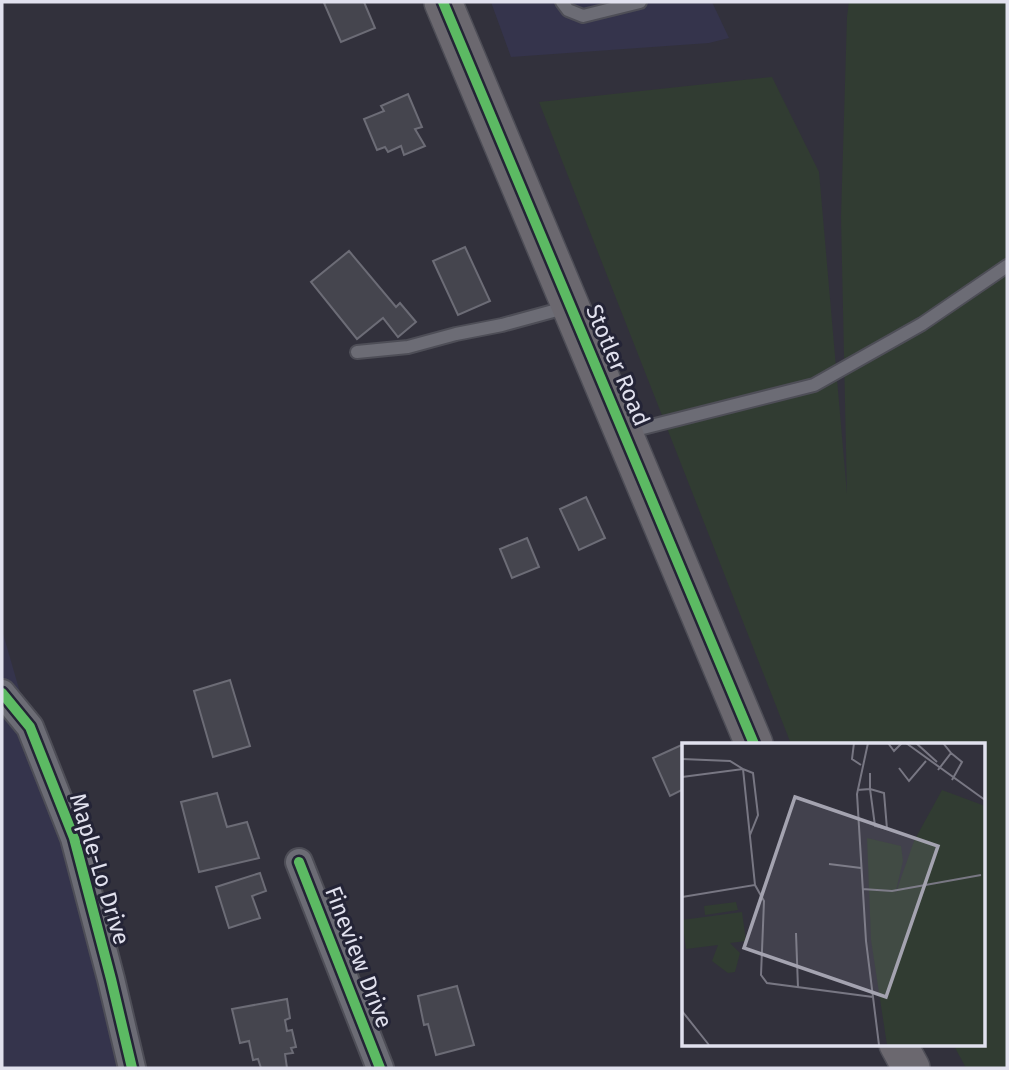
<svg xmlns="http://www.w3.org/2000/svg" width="1009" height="1070" font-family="'Fira Sans',sans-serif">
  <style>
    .built { fill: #35344c }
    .green { fill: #313c32 }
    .building { fill: #45454e; stroke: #6c6c76; stroke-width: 2 }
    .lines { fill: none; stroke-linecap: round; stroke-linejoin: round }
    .lane-casing { stroke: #4e4e57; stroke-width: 16 }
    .street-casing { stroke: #4e4e57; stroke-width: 30 }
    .secondary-casing { stroke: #4e4e57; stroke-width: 40 }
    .lane { stroke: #6c6c75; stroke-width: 12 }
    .street { stroke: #6c6c75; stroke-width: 26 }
    .secondary { stroke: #6b686f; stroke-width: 37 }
    .cycleway-casing { stroke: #242436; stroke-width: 15 }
    .cycleway { stroke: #5cba63; stroke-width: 10 }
    .labels { text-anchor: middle; stroke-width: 6; stroke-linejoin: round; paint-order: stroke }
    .street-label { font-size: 23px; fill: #e1e1ee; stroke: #242436 }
    .inset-road { fill: none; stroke: #787783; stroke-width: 2 }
    .view { fill: #a4a3b0; fill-opacity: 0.15; stroke: #a4a3b0; stroke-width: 3.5 }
    .inset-edge { fill: none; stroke: #e1e1ee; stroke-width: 3.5 }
  </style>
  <rect width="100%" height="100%" fill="#32313c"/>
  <!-- built -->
  <g class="built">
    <path d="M491,2H712L729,38L709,43L511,57Z"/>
    <path d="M2,630L30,727L132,1068H2Z"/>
  </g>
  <!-- green -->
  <path class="green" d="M849,2H1007V1068H966L953,1044H983V744H791L539,102L772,77L819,172L847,494L841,217L847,17Z"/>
  <!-- building -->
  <g class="building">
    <path d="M326,2H364L375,28L341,42L324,3Z"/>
    <path d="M408,94L422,127L415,129L425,146L404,155L401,146L388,152L385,147L377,150L364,119L384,111L381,106Z"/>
    <path d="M465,247L490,301L458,315L433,261Z"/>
    <path d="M349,251L396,307L400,303L416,322L398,337L383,318L357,339L311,282Z"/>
    <path d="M586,497L605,538L579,550L560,509Z"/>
    <path d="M527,538L539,567L512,578L500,549Z"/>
    <path d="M230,680L250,746L213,757L194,691Z"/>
    <path d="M686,743L687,744H684V789L670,796L653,758Z"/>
    <path d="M217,793L227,827L247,822L259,858L199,872L181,802Z"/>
    <path d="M260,873L266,891L252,896L260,918L229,928L216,887Z"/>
    <path d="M457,986L474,1045L436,1055L428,1024L424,1025L418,996Z"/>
    <path d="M287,999L290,1018L285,1020L287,1031L292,1030L296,1047L291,1048L293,1053L285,1054L287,1068H261L258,1059L253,1060L249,1041L240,1043L232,1009Z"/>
  </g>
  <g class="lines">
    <!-- lane casing -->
    <g class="lane-casing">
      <g id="lane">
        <path d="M562,2L568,10L583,16L640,2"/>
        <path d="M357,352L408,347L456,334L502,325L568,307"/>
        <path d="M627,432L814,385L922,324L1007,266"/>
      </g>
    </g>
    <!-- street casing -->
    <g class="street-casing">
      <g id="street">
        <path d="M2,693L30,727L74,838L111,979L132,1068"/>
        <path d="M299,862L380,1068"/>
      </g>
    </g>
    <!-- secondary casing -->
    <g class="secondary-casing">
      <g id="secondary">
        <path d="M443,2L754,744"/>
        <path d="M898,1044L911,1068"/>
      </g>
    </g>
    <!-- lane -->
    <use href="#lane" class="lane"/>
    <!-- street -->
    <use href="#street" class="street"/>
    <!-- secondary -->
    <use href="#secondary" class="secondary"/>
    <!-- cycleway casing -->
    <g class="cycleway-casing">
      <g id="cycleway">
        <path d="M443,2L754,744"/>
        <path d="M2,693L30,727L74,838L111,979L132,1068"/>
        <path d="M299,862L380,1068"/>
      </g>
    </g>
    <!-- cycleway -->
    <use href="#cycleway" class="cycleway"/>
  </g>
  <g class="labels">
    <!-- street labels -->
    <g class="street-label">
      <text transform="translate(618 365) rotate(67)" y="8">Stotler Road</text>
      <text transform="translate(100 869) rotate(73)" y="8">Maple-Lo Drive</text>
      <text transform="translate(359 957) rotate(69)" y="8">Fineview Drive</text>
    </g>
  </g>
  <!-- overview -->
  <g transform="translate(682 743)">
    <rect width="303" height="303" fill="#32313c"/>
    <path d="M260,47L303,63V302H205L189,197L185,95L219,103L221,118L213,152L232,98ZM54,159L56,167L23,172L22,163ZM60,169L64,198L48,200L58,210L53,229L46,230L30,218L36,202L4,206L0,177Z" fill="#313c32"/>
    <path class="inset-road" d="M172,0L170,16L179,22M186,0L175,51L184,198L197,302M206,0L212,8L220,0M224,0L303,57M234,0L255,19M269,10L280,19L270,37M0,16L48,18L61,26L73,142L0,154M217,25L227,38L244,18M256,27L269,10L261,0M0,34L61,26L71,30L76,72L68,92M188,46L202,50L205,86L193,83ZM175,47L188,46V30M147,121L179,125M73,142L82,158L79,232L85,240L191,254M180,146L210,148L299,132M114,190L116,245M0,268L27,302"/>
    <path class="view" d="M113,54L256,103L204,254L62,205Z"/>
    <rect width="303" height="303" class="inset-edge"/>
  </g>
  <!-- border -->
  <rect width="1009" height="1070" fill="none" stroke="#e1e1ee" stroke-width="7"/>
</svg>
